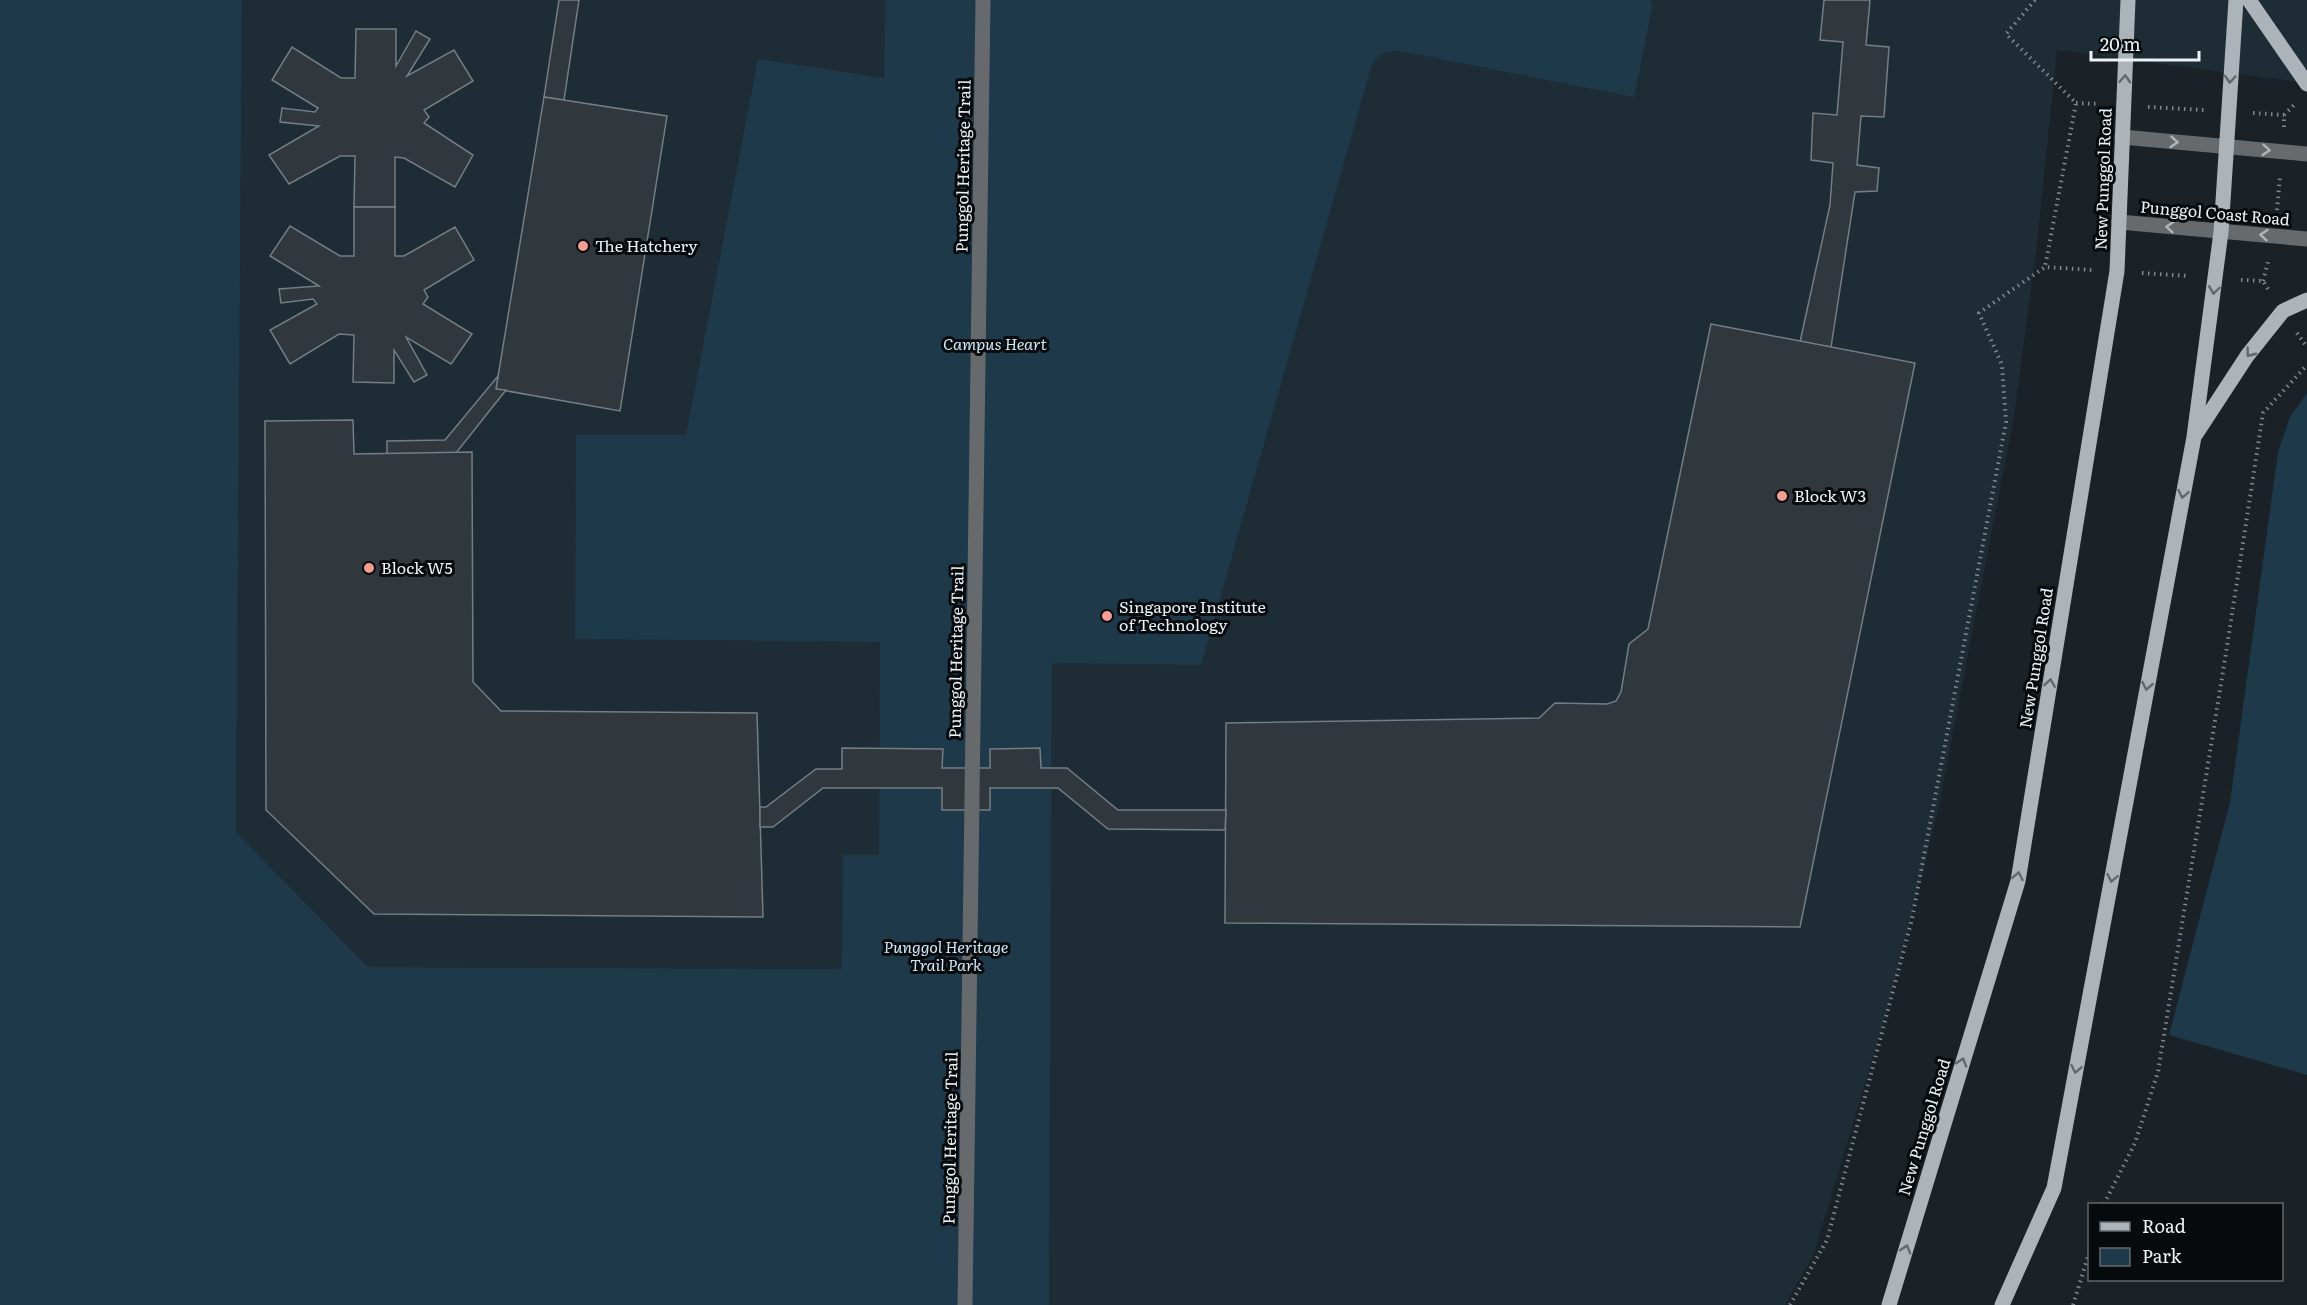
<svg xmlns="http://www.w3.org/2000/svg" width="2307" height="1305" font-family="Literata,serif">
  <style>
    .built { fill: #1e2c35 }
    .green { fill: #1e394a }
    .building { fill: #30383e; stroke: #737d83; stroke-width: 1.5 }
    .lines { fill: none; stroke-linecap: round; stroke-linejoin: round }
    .path { stroke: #82898d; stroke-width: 4; stroke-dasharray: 1.5 4.5; stroke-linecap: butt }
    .minor { stroke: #666a6c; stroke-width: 15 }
    .major { stroke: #acb4ba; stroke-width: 15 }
    .oneway { stroke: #62686c }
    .oneway2 { stroke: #b0b5b8 }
    .poi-dot { fill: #f59c92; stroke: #070b0d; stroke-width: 2 }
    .labels { text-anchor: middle; stroke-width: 6; stroke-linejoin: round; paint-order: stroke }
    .street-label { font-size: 16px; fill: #edf2f6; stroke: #070b0d }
    .poi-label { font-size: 16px; fill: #edf2f6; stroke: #070b0d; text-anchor: start }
    .park-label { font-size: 16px; font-style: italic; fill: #d1e8f7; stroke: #070b0d }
  </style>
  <rect width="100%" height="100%" fill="#1a2227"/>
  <!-- built -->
  <path class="built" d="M242,0H2307V83L2057,50L2037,244L2014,416L1937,815L1889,1004L1814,1254L1785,1305H1049L1050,975L842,969L368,967L236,832Z"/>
  <!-- green -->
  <g class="green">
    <path d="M0,0H242L236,832L368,967L842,969L843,855H879L880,642L575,639L576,435H686L758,59L884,78L885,0H1651L1652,8L1634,97L1400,51C1387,50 1380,53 1372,64L1201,665L1052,663L1049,1305H0Z"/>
    <path d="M2307,393V1075L2169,1035L2230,802L2278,452L2290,417Z"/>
  </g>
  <!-- building -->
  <g class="building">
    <path d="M559,0H579L564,100L544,97Z"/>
    <path d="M1824,0H1870L1866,45L1889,47L1884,117L1861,116L1857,165L1879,168L1877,191L1855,192L1831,347L1800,342L1830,205L1833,163L1811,160L1813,113L1837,115L1843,42L1820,40Z"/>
    <path d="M356,29H396V66L416,31L430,39L407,76L454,50L473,81L424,110L429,117L424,123L473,155L455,187L404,158L395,157V207H354L355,156H340L289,184L269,155L319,126L280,122L282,108L315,112L318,108L272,80L292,47L341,78H355Z"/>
    <path d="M544,97L667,116L620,411L496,389Z"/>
    <path d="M354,207H395V256H404L455,227L474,260L424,290L428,297L423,304L472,334L451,364L406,337L427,375L414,382L394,350V383L353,382L354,335L339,334L290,364L270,330L317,304L313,299L281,303L279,289L319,286L270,256L290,226L340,256H354Z"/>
    <path d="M1711,324L1915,363L1800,927L1225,923L1226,723L1539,718L1555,703L1607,704L1616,701L1621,692L1629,644L1648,629Z"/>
    <path d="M498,376L496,389L506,390L456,453L387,454V441L445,440Z"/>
    <path d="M353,420L354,454L472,452L473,682L501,711L757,713L763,917L374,914L266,810L265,421Z"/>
    <path d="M842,748L943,749L942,768H990V749L1040,748L1041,768H1067L1118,810H1226L1225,830L1108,829L1058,788H990V810H942V788H823L773,827H760V807H766L816,769H842Z"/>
  </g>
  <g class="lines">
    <!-- path -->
    <g class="path">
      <path d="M2035,0L2006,34L2076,103L2045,267"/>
      <path d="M2076,103L2099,104"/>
      <path d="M2148,107L2204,110"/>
      <path d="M2253,113L2284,115"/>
      <path d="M2284,127V115L2294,105"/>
      <path d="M2277,210L2280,176"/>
      <path d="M2142,273L2189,276"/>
      <path d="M2241,280L2263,281L2268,289"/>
      <path d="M2263,281L2268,262"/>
      <path d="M2297,333L2307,347"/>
      <path d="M2104,1204L2135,1143L2158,1072L2226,653L2263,413L2307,365"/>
      <path d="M1790,1305L1827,1240L1912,919L2006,422L2002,365L1979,313L2045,267L2093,270"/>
      <path d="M2073,1305L2090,1250"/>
    </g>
    <!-- minor -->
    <g class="minor">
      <path d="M2122,137L2307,154"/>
      <path d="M2119,222L2307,239"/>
      <path d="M965,1305L983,0"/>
    </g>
    <!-- major -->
    <g class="major">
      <path d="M2249,0L2307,84"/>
      <path d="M2196,434L2247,356L2283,311L2307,300"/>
      <path d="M1889,1305L2018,881L2117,271L2128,0"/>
      <path d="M2002,1305L2054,1188L2194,437L2221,232L2236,0"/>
    </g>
  </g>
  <!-- one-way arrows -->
  <defs><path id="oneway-chevron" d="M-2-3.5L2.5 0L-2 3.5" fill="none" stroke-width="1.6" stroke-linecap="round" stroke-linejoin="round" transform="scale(1.5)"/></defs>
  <g class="oneway">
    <use href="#oneway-chevron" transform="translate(2125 79) rotate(-88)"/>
    <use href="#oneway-chevron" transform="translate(2230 79) rotate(94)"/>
    <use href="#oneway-chevron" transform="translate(2214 290) rotate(98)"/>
    <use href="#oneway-chevron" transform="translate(2250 353) rotate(127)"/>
    <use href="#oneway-chevron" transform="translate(2183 494) rotate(101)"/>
    <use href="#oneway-chevron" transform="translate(2050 683) rotate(-81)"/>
    <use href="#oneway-chevron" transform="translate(2147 686) rotate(101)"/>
    <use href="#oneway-chevron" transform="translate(2018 876) rotate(-79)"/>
    <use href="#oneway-chevron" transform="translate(2112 878) rotate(101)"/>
    <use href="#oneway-chevron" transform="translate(1962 1062) rotate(-73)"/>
    <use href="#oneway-chevron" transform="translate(2076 1069) rotate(101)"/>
    <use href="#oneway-chevron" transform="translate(1906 1249) rotate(-73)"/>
  </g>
  <g class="oneway2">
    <use href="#oneway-chevron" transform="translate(2174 142) rotate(5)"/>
    <use href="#oneway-chevron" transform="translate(2266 150) rotate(5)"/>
    <use href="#oneway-chevron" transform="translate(2170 227) rotate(-175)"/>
    <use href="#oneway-chevron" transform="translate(2264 235) rotate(-175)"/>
  </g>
  <!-- markers -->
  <g class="poi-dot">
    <circle cx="583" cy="246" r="6"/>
    <circle cx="1782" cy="496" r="6"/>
    <circle cx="369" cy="568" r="6"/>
    <circle cx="1107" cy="616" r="6"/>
  </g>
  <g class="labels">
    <!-- street labels -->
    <g class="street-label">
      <text transform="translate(963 166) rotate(-89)" y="6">Punggol Heritage Trail</text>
      <text transform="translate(2103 179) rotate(-88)" y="6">New Punggol Road</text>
      <text transform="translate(2215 213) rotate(5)" y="6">Punggol Coast Road</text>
      <text transform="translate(956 652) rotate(-89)" y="6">Punggol Heritage Trail</text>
      <text transform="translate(2036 658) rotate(-81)" y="6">New Punggol Road</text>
      <text transform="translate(1924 1127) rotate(-73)" y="6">New Punggol Road</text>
      <text transform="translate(950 1138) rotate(-89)" y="6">Punggol Heritage Trail</text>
    </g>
    <!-- poi labels -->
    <g class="poi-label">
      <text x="595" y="252">The Hatchery</text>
      <text x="1794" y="502">Block W3</text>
      <text x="381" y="574">Block W5</text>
      <text x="1119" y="613">Singapore Institute<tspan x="1119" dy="18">of Technology</tspan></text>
    </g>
    <!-- park labels -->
    <g class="park-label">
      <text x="995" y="350">Campus Heart</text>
      <text x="946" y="953">Punggol Heritage<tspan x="946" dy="18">Trail Park</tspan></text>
    </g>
  </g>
  <!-- legend -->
  <rect x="2088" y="1203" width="195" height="78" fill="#070b0d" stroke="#63676a" stroke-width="1.5"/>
  <rect x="2100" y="1222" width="30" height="9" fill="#acb4ba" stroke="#63676a" stroke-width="1.5"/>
  <text x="2142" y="1233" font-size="18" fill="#edf2f6">Road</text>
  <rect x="2100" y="1248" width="30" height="18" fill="#1e394a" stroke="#63676a" stroke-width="1.5"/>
  <text x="2142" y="1263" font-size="18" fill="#edf2f6">Park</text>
  <!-- scale -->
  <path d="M2091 51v9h108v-9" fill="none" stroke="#edf2f6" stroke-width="3"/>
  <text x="2100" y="51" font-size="18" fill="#edf2f6" stroke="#070b0d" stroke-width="4.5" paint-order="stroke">20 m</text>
</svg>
